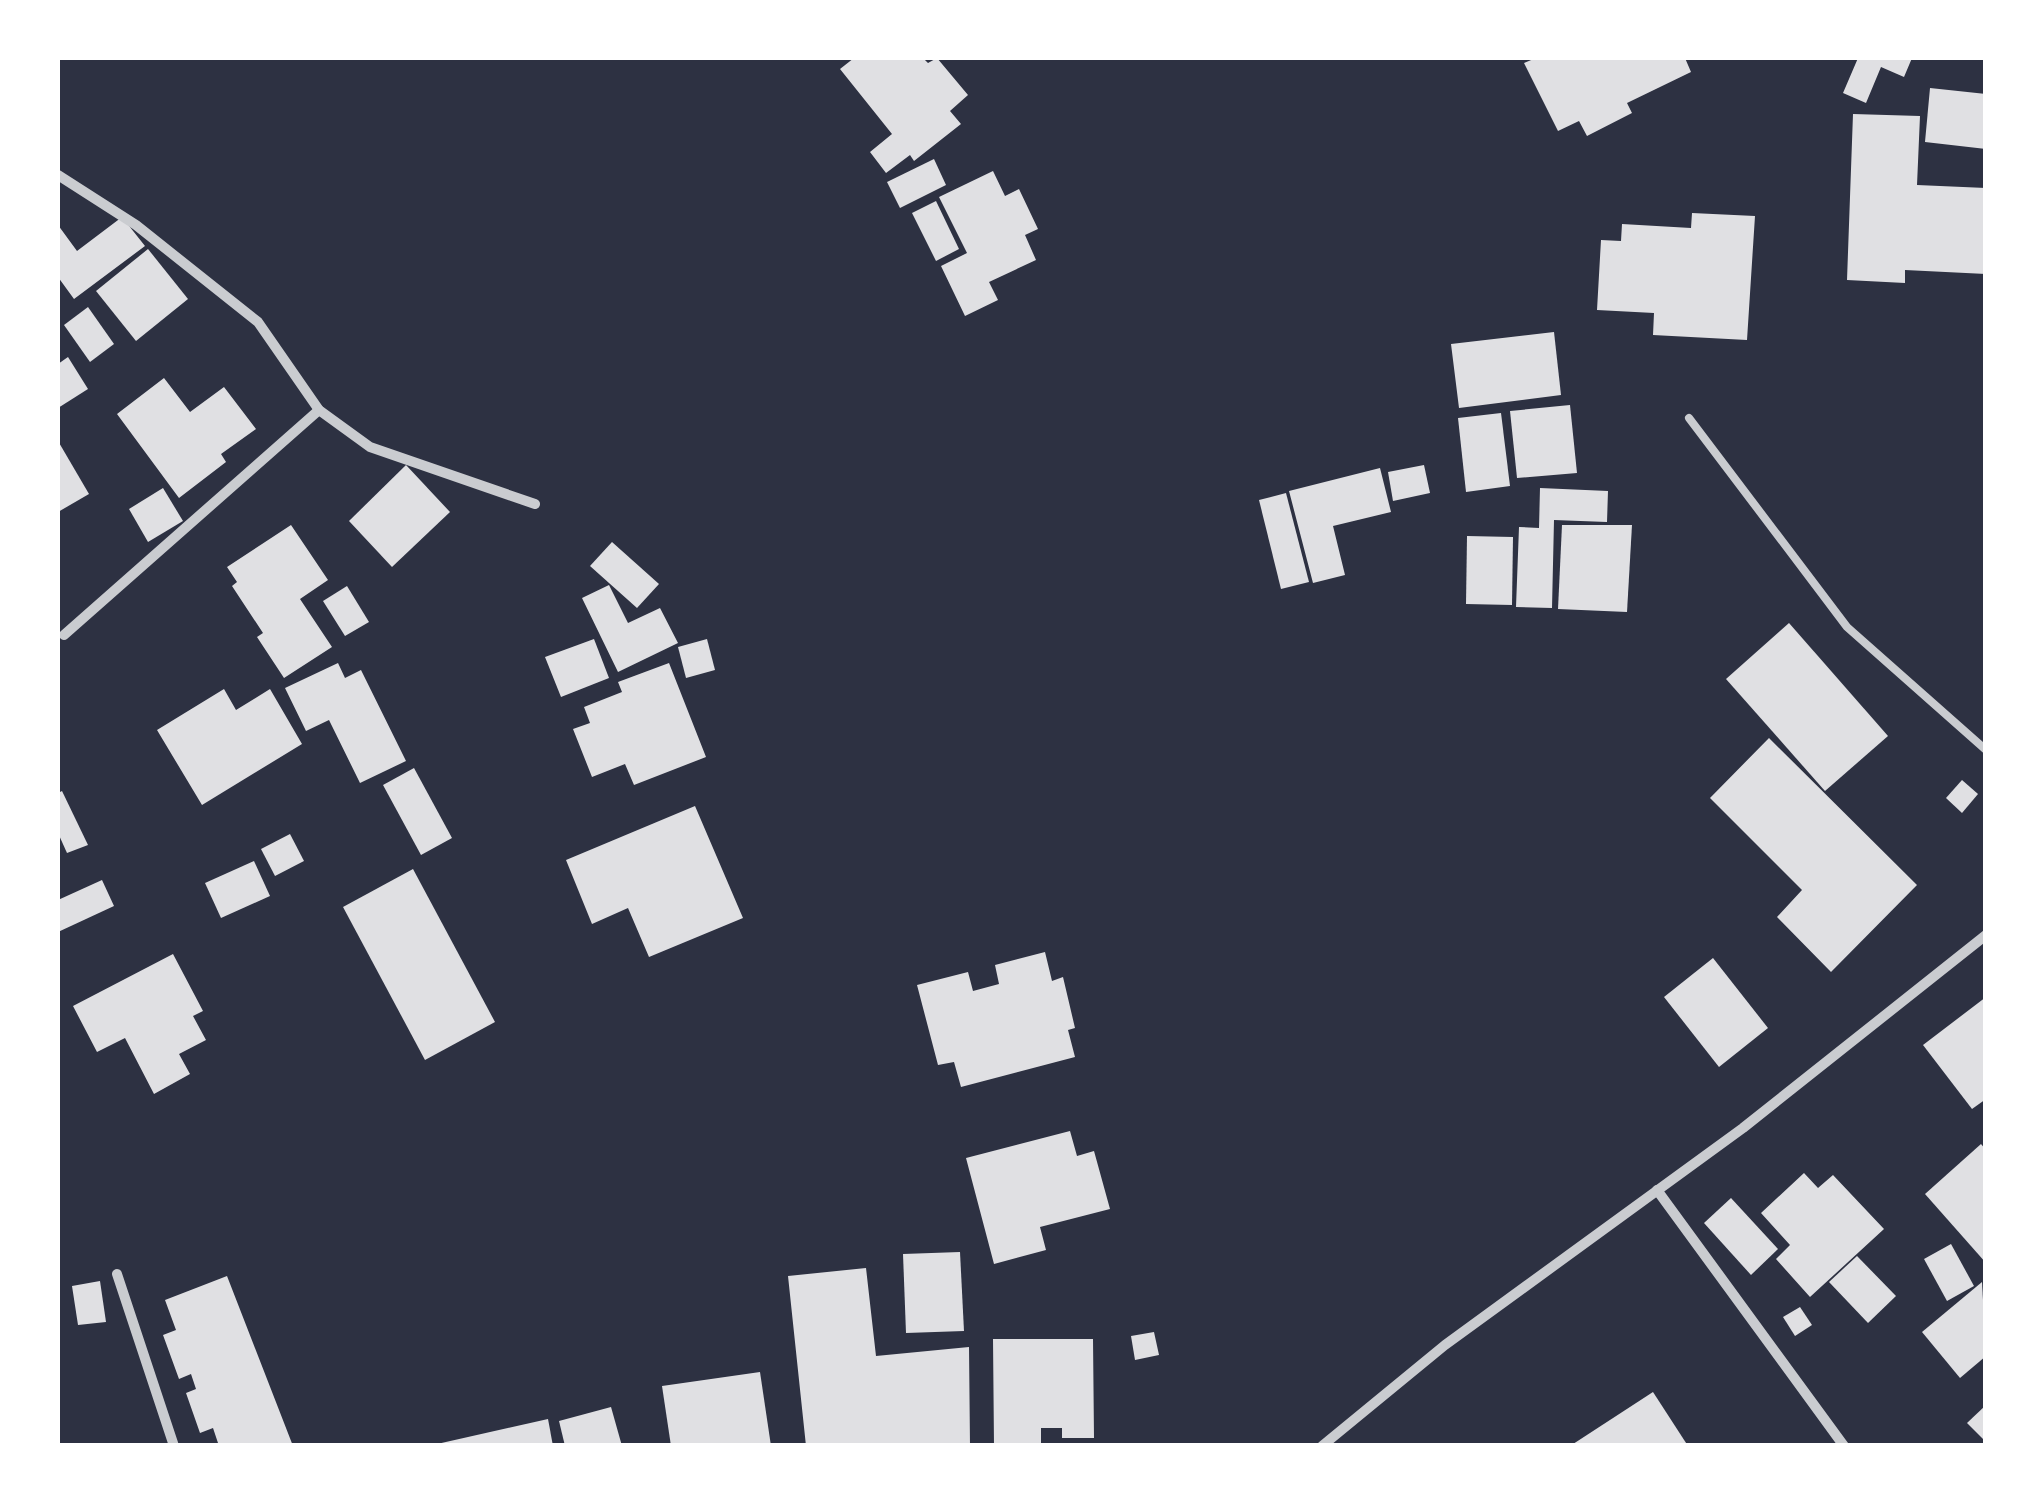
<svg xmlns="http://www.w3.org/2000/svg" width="2043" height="1503" font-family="'Sofia Sans Condensed',sans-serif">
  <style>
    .building { fill: #e0e0e3 }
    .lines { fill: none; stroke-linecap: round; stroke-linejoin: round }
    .service { stroke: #caccd0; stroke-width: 8 }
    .minor { stroke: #caccd0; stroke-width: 10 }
  </style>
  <rect width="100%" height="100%" fill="#2d3142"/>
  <!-- building -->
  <g class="building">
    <path d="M854,58H923L928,63L937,58L968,95L950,111L961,124L914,161L910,155L886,173L870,152L892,134L840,69Z"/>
    <path d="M1536,58H1685L1691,72L1627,103L1632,113L1587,136L1579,121L1558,131L1524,63Z"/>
    <path d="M1858,58H1912L1904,77L1881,67L1866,103L1843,93Z"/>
    <path d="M1930,88L1986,94V149L1925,142Z"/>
    <path d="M1853,114L1920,116L1917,185L1986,188V274L1905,270V283L1847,280Z"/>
    <path d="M934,159L946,185L900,208L887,182Z"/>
    <path d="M993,171L1005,196L1019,189L1038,229L1025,235L1036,260L989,282L998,300L965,316L941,266L967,253L939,197Z"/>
    <path d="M936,201L959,249L936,261L912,213Z"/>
    <path d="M1692,213L1755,216L1747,340L1653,335L1654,313L1597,310L1601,240L1621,241L1622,224L1691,228Z"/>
    <path d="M122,217L145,246L74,299L58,277V225L77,251Z"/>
    <path d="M148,249L188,299L136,341L96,291Z"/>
    <path d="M88,307L114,344L90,362L64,325Z"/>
    <path d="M1554,332L1561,395L1459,408L1451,344Z"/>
    <path d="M68,357L88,389L58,408V364Z"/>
    <path d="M164,378L190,412L224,387L256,429L221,454L226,462L179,498L117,414Z"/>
    <path d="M1570,405L1577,473L1517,478L1510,411Z"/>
    <path d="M1501,413L1510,486L1466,492L1458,418Z"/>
    <path d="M58,441L89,494L58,512Z"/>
    <path d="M406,465L450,512L392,567L349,521Z"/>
    <path d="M1424,465L1430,493L1393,501L1388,472Z"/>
    <path d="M1380,468L1391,512L1333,526L1345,575L1313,583L1289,491Z"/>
    <path d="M163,488L183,521L148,542L129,509Z"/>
    <path d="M1540,488L1608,491L1607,522L1554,520L1552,608L1516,607L1519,527L1539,528Z"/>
    <path d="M1286,493L1309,582L1281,589L1259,500Z"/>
    <path d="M291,525L328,580L300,599L332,647L284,678L257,637L263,633L232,586L237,582L227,567Z"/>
    <path d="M1562,525H1632L1627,612L1558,609Z"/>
    <path d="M1467,536L1513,537L1512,605L1466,604Z"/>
    <path d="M612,542L659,584L637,608L590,566Z"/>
    <path d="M609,585L628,623L660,608L678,643L618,672L582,598Z"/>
    <path d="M347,586L369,622L345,636L323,601Z"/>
    <path d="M1789,623L1888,736L1825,791L1726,679Z"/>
    <path d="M594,639L609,678L561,697L545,657Z"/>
    <path d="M707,639L715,670L686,678L678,647Z"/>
    <path d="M338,663L345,678L361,670L406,761L360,783L329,720L306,731L285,688Z"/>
    <path d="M669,663L706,757L634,785L625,764L592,777L573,729L590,723L584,707L622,692L618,682Z"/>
    <path d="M224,689L236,710L270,689L302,744L202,805L157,730Z"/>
    <path d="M1769,738L1917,885L1831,972L1777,917L1802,890L1710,798Z"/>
    <path d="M414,768L452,838L421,855L383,785Z"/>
    <path d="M1962,780L1978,794L1962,813L1946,798Z"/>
    <path d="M62,791L88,845L67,853L58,833V793Z"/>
    <path d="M695,806L743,918L649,957L628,908L592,924L566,860Z"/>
    <path d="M290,834L304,861L275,876L261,849Z"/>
    <path d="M254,861L270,896L221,918L205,883Z"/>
    <path d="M413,869L495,1022L425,1060L343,907Z"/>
    <path d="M102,880L114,906L58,932V900Z"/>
    <path d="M1045,952L1052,981L1063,977L1075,1028L1068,1030L1075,1057L961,1087L954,1062L938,1065L917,985L968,972L973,991L999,984L995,965Z"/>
    <path d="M173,954L203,1011L193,1016L206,1040L179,1054L190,1074L154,1094L125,1038L97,1052L73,1006Z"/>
    <path d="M1713,958L1768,1028L1719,1067L1664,997Z"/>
    <path d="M1986,997V1099L1972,1109L1923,1045Z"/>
    <path d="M1070,1131L1077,1156L1094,1151L1110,1209L1040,1227L1046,1250L994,1264L966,1158Z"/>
    <path d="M1981,1144L1986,1150V1263L1925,1194Z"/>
    <path d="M1804,1173L1818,1188L1833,1175L1884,1229L1810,1297L1776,1259L1790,1245L1761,1213Z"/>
    <path d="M1731,1198L1778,1249L1751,1275L1704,1223Z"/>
    <path d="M1951,1244L1974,1286L1947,1301L1924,1259Z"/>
    <path d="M960,1252L964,1331L906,1333L903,1254Z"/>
    <path d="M1857,1256L1896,1296L1868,1323L1829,1282Z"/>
    <path d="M866,1268L876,1356L969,1347L970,1446H806L788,1276Z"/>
    <path d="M227,1276L293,1446H219L213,1428L200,1433L186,1393L196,1389L191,1374L179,1379L163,1335L176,1330L165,1300Z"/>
    <path d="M100,1281L106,1322L78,1325L72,1286Z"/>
    <path d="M1982,1282L1986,1356L1960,1378L1922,1332Z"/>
    <path d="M1800,1307L1812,1325L1795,1336L1783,1317Z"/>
    <path d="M1154,1332L1159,1355L1135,1360L1131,1336Z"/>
    <path d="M993,1339H1093L1094,1438H1062V1428H1041V1446H994Z"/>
    <path d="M760,1372L771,1446H671L662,1386Z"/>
    <path d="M1653,1392L1688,1446H1570Z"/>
    <path d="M1986,1405V1442L1967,1423Z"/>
    <path d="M611,1407L622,1446H565L559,1421Z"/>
    <path d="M548,1419L553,1446H437V1444Z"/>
  </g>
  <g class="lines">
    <!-- service -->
    <path class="service" d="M1689,418L1847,627L1986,750"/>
    <!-- minor -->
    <g class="minor">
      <path d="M58,175L136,225L258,322L319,410L370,447L535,504"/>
      <path d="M64,635L319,410"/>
      <path d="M1657,1190L1844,1446"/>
      <path d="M117,1274L174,1446"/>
      <path d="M1322,1446L1445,1345L1743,1128L1986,935"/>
    </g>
  </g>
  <!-- border -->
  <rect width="2043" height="1503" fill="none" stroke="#ffffff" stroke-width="120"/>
</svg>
